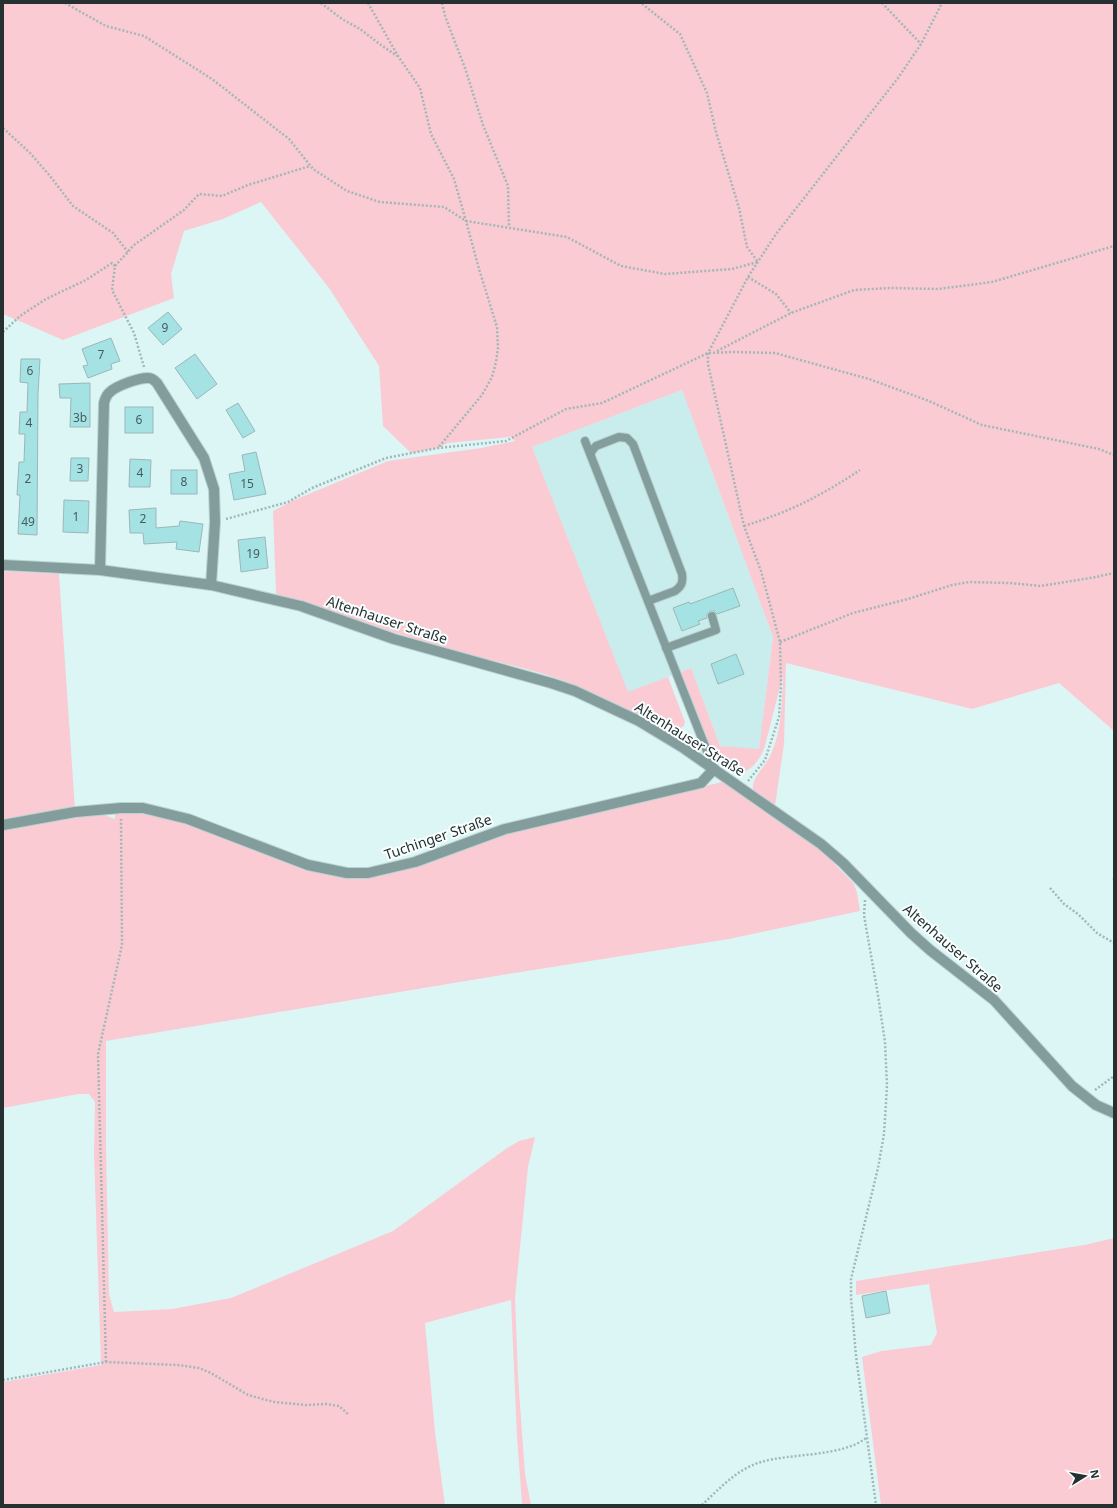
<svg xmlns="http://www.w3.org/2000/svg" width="1117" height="1508" font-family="'Noto Sans',sans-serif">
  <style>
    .built { fill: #c9eced }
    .green { fill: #fbcbd3 }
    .building { fill: #a5e2e3; stroke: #9db6b7 }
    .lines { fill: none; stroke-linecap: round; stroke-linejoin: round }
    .lane-casing { stroke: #bbd2d2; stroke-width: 10 }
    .street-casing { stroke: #bbd2d2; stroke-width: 12 }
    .path { stroke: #a2b7b7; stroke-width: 2.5; stroke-dasharray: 2 2; stroke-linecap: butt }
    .lane { stroke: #839c9c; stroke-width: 8 }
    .street { stroke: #839c9c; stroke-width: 10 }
    .labels { text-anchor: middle; stroke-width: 4; stroke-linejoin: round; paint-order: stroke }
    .number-label { font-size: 12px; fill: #465c5d }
    .street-label { font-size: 14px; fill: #263030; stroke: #f9fefe }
  </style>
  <rect width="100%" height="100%" fill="#dcf6f6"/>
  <!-- built -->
  <path class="built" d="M682,390L773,637L759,750L720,746L691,668L628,693L532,447Z"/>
  <!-- green -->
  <g class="green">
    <path d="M3,3H1114V731L1059,683L972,709L786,663L784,744L775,806L754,791C748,781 767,765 771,754C782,730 782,702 783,676L764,749C755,770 737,784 722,758H713L681,672L691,668L720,746L759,749L773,637L682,390L532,447L628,692L668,677L685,722L684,726L679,729L662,728L617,706C612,701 606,699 599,696C549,670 491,662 437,646C383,630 331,609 276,594L273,511L292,501L388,461L481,448L515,441L511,437L448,443L438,448L411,453L383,426L379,366L329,288L261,202L223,219L184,231L171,274L174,298L63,340L3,314Z"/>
    <path d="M3,571L59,574L75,809L3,821Z"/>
    <path d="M722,782L727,784L824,853L854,884L857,893L860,911L729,939L502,975L106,1041V1146L109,1294L114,1312L172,1309L231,1298L393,1231L507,1148L519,1141L535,1137L528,1167L515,1298L518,1376L525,1474L531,1505H523L522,1503L517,1437L511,1300L425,1323L435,1432L445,1505H3V1382L101,1365L94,1153L95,1102L89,1094H78L3,1108V828L86,815H104L115,819V810L157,814L351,876L493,836Z"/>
    <path d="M1114,1238V1505H881L862,1357L881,1351L931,1345L937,1333L929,1284L856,1295V1281L1084,1245Z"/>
  </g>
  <!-- building -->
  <g class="building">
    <path d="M168,312L182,329L163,345L148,328Z"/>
    <path d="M111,338L120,361L111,364L112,369L88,378L83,366L88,365L82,349Z"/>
    <path d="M195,354L217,384L197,399L175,368Z"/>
    <path d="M21,359H40L38,394L37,535L18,534L20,495H17L19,462H24L25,434H19L20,412H27L28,383L20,382Z"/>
    <path d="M90,383V427H70L71,398H60L59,384Z"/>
    <path d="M238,403L255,431L243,438L226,410Z"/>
    <rect x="125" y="407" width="28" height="26"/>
    <path d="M256,452L266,494L234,500L229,474L245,471L242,455Z"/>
    <path d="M71,458H89L88,481H70Z"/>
    <path d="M130,459L151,460L150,487H129Z"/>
    <rect x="171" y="470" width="26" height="24"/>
    <path d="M64,500L89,501L88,533L63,532Z"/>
    <path d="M156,508V528L179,526L180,521L203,524L199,552L176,549L177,542L144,544L143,533H130L129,510Z"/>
    <path d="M265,537L268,568L241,572L238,540Z"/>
    <path d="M733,588L740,606L717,614L714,611H710L707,614V618L698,621L700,624L682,631L673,608L689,602L690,604Z"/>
    <path d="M736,654L744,674L718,684L711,664Z"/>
    <path d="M886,1291L890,1313L866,1318L862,1296Z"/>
  </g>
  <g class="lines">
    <!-- lane casing -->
    <g class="lane-casing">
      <g id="lane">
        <path d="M585,441L714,769"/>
        <path d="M591,455V452L596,446L619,437L627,438L633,444L682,574C683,582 682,586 675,591L648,601"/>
        <path d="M666,648L716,630L712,616"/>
      </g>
    </g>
    <!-- street casing -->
    <g class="street-casing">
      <g id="street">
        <path d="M3,565L100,570L211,585L301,606L394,639L551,683L575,691L639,721L682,747L821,844L843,863L911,933L930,950L994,1000L1072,1086L1096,1105L1114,1113"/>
        <path d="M100,570L104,403C105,399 106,395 110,392C116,386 140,377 149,378C152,378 155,381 157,383L204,458L214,489L215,522L211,585"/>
        <path d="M3,825L75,812L121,808H143L188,819L308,865L347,873H368L415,862L505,829L701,783L714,769"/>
      </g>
    </g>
    <!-- path -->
    <g class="path">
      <path d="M65,3L106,26L144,36L212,79L289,139L313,169L347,191L380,202L444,207L466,221L567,237L621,266L665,274L732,269L758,262L747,247L739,208L716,132L707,93L680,34L641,3"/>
      <path d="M321,3L342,19L360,29L381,45L397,56"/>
      <path d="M368,3L398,56L420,88L431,134L454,179L466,221L479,269L497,327L498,348L496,362L492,377L482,395L438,448"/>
      <path d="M442,3L445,16L465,68L483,125L508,186L509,227"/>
      <path d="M882,3L921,44"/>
      <path d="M3,128L30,153L50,176L73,206L113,233L128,252"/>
      <path d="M748,277L776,294L791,313"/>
      <path d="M3,332L20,316L46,299L86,280L112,263L115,266"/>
      <path d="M717,351L791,313L854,290L890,288L938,289L992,282L1114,246"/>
      <path d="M144,367L134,333L112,290L115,266L134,245L184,210L199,194L222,196L248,185L310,166"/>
      <path d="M226,519L288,502L312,488L386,458L438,448L506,441L566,409L602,403L708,353L734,352L775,353L869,379L929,401L982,425L1099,449L1114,455"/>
      <path d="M744,526C789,512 821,496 860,470"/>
      <path d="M780,642L853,613L908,599L952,585L969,582L1009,583L1041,586L1096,577L1114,573"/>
      <path d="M748,781L765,760L779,717L781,686L780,642L761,571L744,526L708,364V353L748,277L776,234L898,78L921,44L942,3"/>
      <path d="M1114,878V882"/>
      <path d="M1050,888L1064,904L1078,914L1097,933L1114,943"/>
      <path d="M865,900L864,915L866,927L877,989L885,1042L887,1085L886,1103L884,1134L878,1168L851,1279V1298L856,1356L876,1505"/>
      <path d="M1095,1090L1114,1076"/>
      <path d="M106,1362L98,1054L122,945L121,819"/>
      <path d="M3,1380L106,1362L178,1365L199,1368L211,1373L248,1395L274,1402L306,1405L326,1404L339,1406L349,1415"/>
      <path d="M702,1505C719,1489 737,1469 761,1462C791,1453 842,1457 866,1438"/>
    </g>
    <!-- lane -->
    <use href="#lane" class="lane"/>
    <!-- street -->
    <use href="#street" class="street"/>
  </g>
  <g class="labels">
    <!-- number labels -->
    <g class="number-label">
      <text x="165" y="332">9</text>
      <text x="101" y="359">7</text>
      <text x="30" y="375">6</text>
      <text x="80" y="422">3b</text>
      <text x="139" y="424">6</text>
      <text x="29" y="427">4</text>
      <text x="80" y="473">3</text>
      <text x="140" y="477">4</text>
      <text x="28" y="483">2</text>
      <text x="184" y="486">8</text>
      <text x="247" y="488">15</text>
      <text x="76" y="521">1</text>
      <text x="143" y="523">2</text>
      <text x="28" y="526">49</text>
      <text x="253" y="558">19</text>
    </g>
    <!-- street labels -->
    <g class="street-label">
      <text transform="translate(387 620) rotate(18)" y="5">Altenhauser Straße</text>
      <text transform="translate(690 739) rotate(32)" y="5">Altenhauser Straße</text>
      <text transform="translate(438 837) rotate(-19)" y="5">Tuchinger Straße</text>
      <text transform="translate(953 948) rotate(41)" y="5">Altenhauser Straße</text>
    </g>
  </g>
  <!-- border -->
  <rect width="1117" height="1508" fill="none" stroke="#263030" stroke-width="8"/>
  <!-- north arrow -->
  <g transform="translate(1085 1476) rotate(79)" stroke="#f9fefe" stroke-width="3" paint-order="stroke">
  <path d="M0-3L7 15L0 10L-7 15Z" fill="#263030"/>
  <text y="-6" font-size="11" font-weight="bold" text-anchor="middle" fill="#263030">N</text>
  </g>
</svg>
